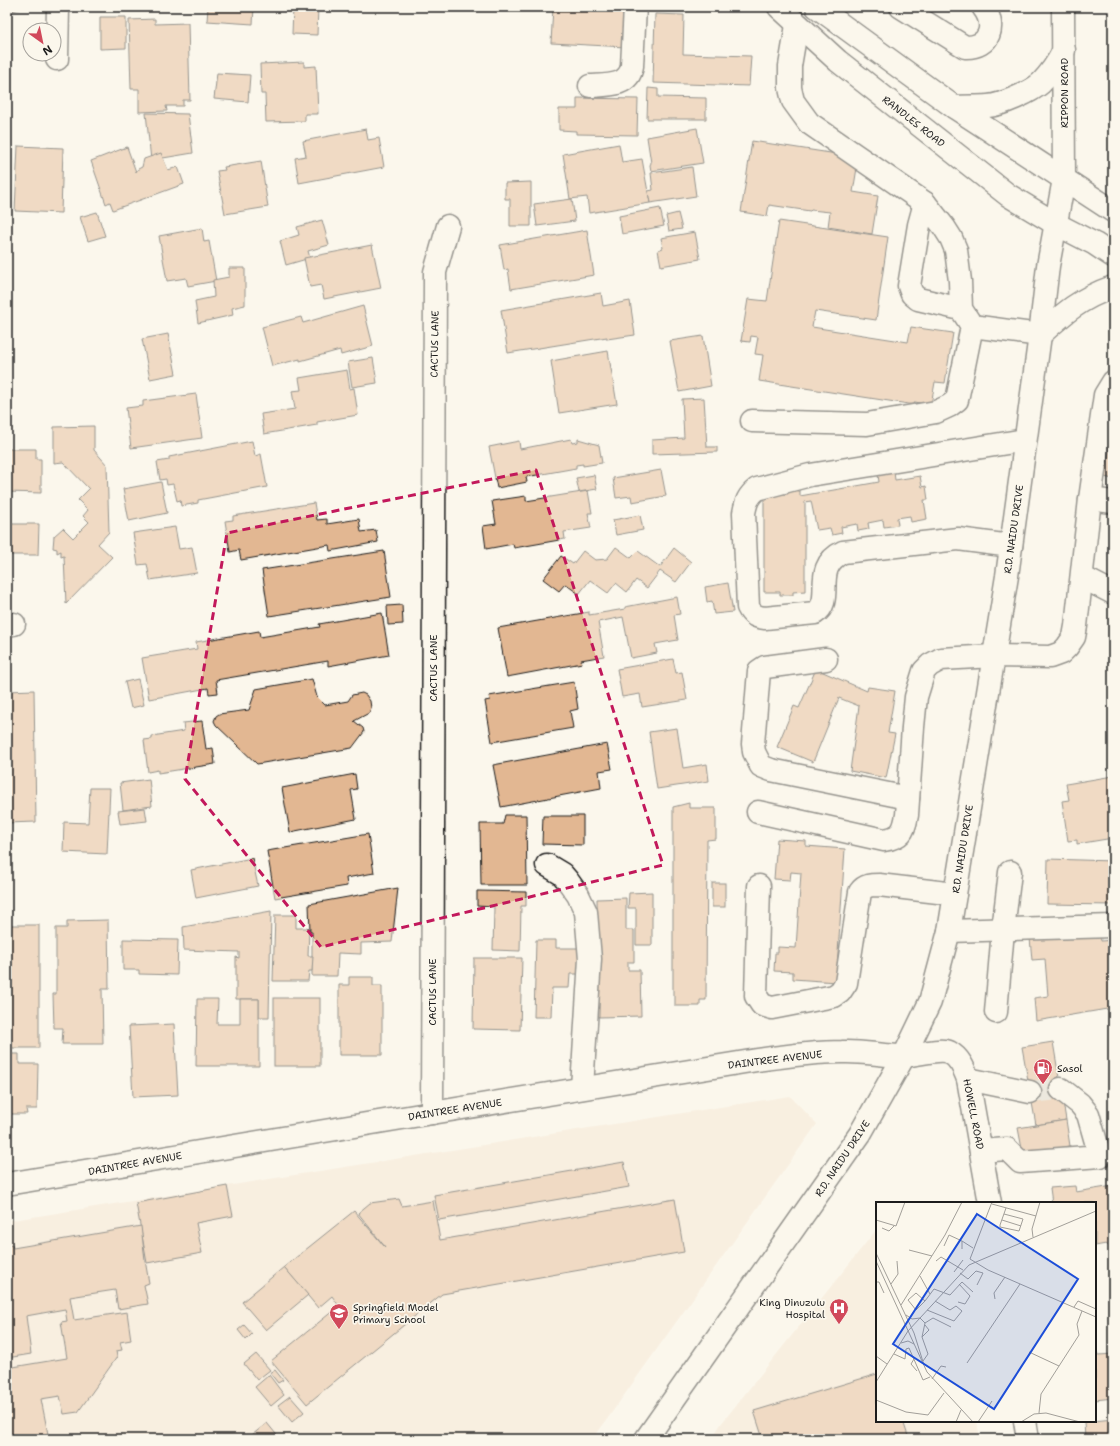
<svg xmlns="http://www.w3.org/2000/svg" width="1120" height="1446" font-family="'Shantell Sans',sans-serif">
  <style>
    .built { fill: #f4e4d1 }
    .building { fill: #e2b792; stroke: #1c1c1c }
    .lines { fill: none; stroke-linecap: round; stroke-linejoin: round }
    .minor-tunnel { stroke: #dad6cd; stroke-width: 22; stroke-dasharray: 22 11; stroke-linecap: butt }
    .minor-casing { stroke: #1c1c1c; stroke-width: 25 }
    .minor { stroke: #fbf7ec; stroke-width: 22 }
    .marked { fill: none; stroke: #c2185b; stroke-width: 3; stroke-dasharray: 8 5; stroke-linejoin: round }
    .labels { text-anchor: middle; stroke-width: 3.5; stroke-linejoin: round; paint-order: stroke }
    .street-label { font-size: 10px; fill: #1c1c1c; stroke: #fbf7ec }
    .poi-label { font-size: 10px; fill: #1c1c1c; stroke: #fbf7ec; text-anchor: start }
    .inset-road { fill: none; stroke: #a29f99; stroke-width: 1 }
    .view { fill: #1d4ed8; fill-opacity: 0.15; stroke: #1d4ed8; stroke-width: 2 }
    .inset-edge { fill: none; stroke: #1c1c1c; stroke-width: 2 }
  </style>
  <rect width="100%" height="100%" fill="#fbf7ec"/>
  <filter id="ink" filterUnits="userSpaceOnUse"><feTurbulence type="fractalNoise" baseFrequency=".025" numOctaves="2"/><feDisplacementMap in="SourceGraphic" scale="8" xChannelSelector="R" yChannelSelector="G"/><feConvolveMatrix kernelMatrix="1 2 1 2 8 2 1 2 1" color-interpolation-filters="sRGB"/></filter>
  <g filter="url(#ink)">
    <!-- built -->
    <g class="built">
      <path d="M790,1096L817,1124L593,1439H7V1221Z"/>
      <path d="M877,1229V1421H977L980,1439H711L721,1424Z"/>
    </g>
    <!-- building -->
    <g class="building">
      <path d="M7,7H27L7,12Z"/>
      <path d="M208,7H254L253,24L207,21Z"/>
      <path d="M293,7H318L317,35L292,34Z"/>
      <path d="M553,7H629L626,47L551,43Z"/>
      <path d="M655,14L684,15L683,54L751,56L749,86L653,83Z"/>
      <path d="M100,17H126V48L100,49Z"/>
      <path d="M155,19V24L188,23L190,100H183V106H166L167,111L139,112V89H131L129,20Z"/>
      <path d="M304,62V67L316,66L318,114H305V121L266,122L265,94H261L260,64Z"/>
      <path d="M217,73L250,75L248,102L214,99Z"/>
      <path d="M648,88L658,89V97L706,98V119H647Z"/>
      <path d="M577,98L638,99L637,135L576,134V131L559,130V109H577Z"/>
      <path d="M146,113L188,114L193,153L151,160Z"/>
      <path d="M697,128L703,163L651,171L650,165L651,163L647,137Z"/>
      <path d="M366,129L368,140L379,138L384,167L299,183L295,158L306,156L303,141Z"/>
      <path d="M752,141L837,154L857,168L853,192L878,196L872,234L828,227L830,212L811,210L810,211L769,205L767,216L741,212Z"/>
      <path d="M619,144L622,162L642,159L650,203L589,213L587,197L570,199L563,154Z"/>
      <path d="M18,146L63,148L61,213L15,211Z"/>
      <path d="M127,147L136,172L138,169L142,167L144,159L161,153L168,170L178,167L184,184L113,210L110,202L106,204L91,161Z"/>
      <path d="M261,161L268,207L225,214L217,171L225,170L224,167Z"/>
      <path d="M692,167L696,196L650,203L648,191L653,190L651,173Z"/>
      <path d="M531,182V226H510V199H505V183Z"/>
      <path d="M572,199L575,221L537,226L534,204Z"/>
      <path d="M660,208L664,226L622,234L619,216Z"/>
      <path d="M97,212L105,236L88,241L80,217Z"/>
      <path d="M678,213L682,229L669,231L666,216Z"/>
      <path d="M322,220L329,245L308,251L310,258L286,265L280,241L299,235L297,227Z"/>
      <path d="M779,221L888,237L876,320L815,311L812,327L908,342L911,327L953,333L945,383L935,382L931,405L915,402V405L759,381L763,355L755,354L758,337L751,336L750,342L741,341L748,299L767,301Z"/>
      <path d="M202,228L204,242L209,241L216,281L188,286L186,278L167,281L159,236Z"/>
      <path d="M587,230L594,275L511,289L508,269L504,270L500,245Z"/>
      <path d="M695,232L700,259L661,266L658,250L663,248L661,238Z"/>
      <path d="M372,245L381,288L324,299L321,285L310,287L304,258Z"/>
      <path d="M229,268H245V305L232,308L233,315L198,323L195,301L214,297L213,280L229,277Z"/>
      <path d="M601,293L603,306L630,301L635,335L607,339V337L508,353L501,310Z"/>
      <path d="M363,306L373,346L341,355L340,350L300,361V359L272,366L262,327L301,317L303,323Z"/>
      <path d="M168,334L176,374L150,379L142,339Z"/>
      <path d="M703,336L711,386L679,392L670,341Z"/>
      <path d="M608,351L617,404L559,413L551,361Z"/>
      <path d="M373,358L377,383L352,387L348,362Z"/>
      <path d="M347,370L350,389L354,388L358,415L317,422V425L264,434L261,414L295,409L292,391L301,390L299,378Z"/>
      <path d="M196,394L202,438L131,448L126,408L143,406V401Z"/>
      <path d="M704,398L707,447H717V452L652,454V440L684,438L682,399Z"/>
      <path d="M1112,419H1113V479L1104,477Z"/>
      <path d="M94,426V450L107,465L109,532L98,544L112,557L66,604L64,556L61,557V551L57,553V549L53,548L54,536L63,528L73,538L89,522L83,516L88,510L78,500L89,489L63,462L54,463V427Z"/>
      <path d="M571,439L572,443L578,442V439L599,445L602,463L583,466V464L576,465V468L526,477L527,482L497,488L489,447L519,441L520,449Z"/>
      <path d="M252,441L255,456L261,454L267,487L198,500V503L181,506L180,500L177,501L173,484L167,485L166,479L160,480L157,462L169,460V457Z"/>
      <path d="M7,449H36V459H41V493L7,492Z"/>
      <path d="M661,470L666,496L632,502L631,496L616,498L613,478Z"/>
      <path d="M894,472L895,480L920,476L922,487L926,486L928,500H924L927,519L911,522L910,516L897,518L898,525L884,527L883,520L868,523L869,529L858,531L857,524L841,527L842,533L832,535L830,528L817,530L811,501L805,502V591L793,592V595H780V592H764V494H788L787,490L800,491V496L879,482L878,475Z"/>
      <path d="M594,475L597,489L579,492L576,478Z"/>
      <path d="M161,482L167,513L129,521L123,489Z"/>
      <path d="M588,491L592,513H588L591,528L564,532L565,539L514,548L513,544L486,549L483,526L496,524L492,501L526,496V501Z"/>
      <path d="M314,503L317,520L327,519V524L359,519L361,532L376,530L378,542L330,551L329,545L241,560L239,550L230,552L225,521L233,520V516Z"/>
      <path d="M640,515L643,530L616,535L613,520Z"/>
      <path d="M7,524H39L38,555H7Z"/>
      <path d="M175,527L179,549L192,547L197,573L150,580L147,564L138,565L133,533Z"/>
      <path d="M616,547L631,558L638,551L660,567L674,548L691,562L676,582L660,571L647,588L636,580L627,592L616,583L608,593L590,580L579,594L565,584L559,591L543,579L561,556L573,564L583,551L595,560L607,559Z"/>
      <path d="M384,551L391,597L269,616L262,570Z"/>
      <path d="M728,583L733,612L714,614L712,601L707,602L705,587Z"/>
      <path d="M677,597L680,614L674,615L678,640L655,644L657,653L631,658L623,617L598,622L604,656L581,660L582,663L507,677L498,628L589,612V615L625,609V607Z"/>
      <path d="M402,605L403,624L388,625L387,606Z"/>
      <path d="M382,613L389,655L328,666V661L216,680L218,693L209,694L208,688L149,699L142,658L197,649L196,642L259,631L260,637L320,627L319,624Z"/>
      <path d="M673,659L676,673L682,672L687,700L642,707L640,694L622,697L617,669Z"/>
      <path d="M816,669L867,691L868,687L895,691L888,733L895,734L886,778L850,771L859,706L839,698L813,762L777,747L794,706L799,708Z"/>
      <path d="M138,679L144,705L131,708L125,682Z"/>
      <path d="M312,679L317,697L325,705L348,701L352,695L362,693L366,695L370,701L371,708L369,713L354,721L363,728L364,732L352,748L257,764L216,725L214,721L216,716L219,714L249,710L256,689Z"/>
      <path d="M574,682L578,709L570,711L573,728L492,742L485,701L490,700L489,696Z"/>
      <path d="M34,690L36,822L7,823V691Z"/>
      <path d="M202,721L206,749L213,748L215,764L158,773V770L148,772L144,740L152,739V736L184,731L183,723Z"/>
      <path d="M677,728L683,768L707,764L709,781L657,789L649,732Z"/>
      <path d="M607,744L612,769L599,771L601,788L501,807L493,765Z"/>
      <path d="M355,774L357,789L351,790L356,819L290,832L282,788Z"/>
      <path d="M1113,776V838L1077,844V840L1068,841L1062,801L1069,800L1066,784Z"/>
      <path d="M149,779L152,806L123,810L120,783Z"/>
      <path d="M90,788H110L107,854L63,852L64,822L88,823Z"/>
      <path d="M689,803V808H716V839L707,840L706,1000H700V1006H675V996H673V807Z"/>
      <path d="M145,808L147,821L120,824L118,811Z"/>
      <path d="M505,815H526L527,885H481L480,824H503Z"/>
      <path d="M543,816H583V845L542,844Z"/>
      <path d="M368,834L374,873L346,878L347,886L275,898L267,851Z"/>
      <path d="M777,839L806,841V846L845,849L836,982L793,979V972L774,971L775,953H778V947L796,948L801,873L791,872L790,880L774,879Z"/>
      <path d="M252,858L258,886L196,898L191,870Z"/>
      <path d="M1048,859L1113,861V905L1047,904Z"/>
      <rect x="712" y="883" width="13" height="24"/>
      <path d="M398,888L392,942L361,943V954L338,953L337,976H312V932H310L309,904Z"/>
      <path d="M477,891L526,892V906H521L520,951L493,950L494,907L477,906Z"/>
      <path d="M652,892V945H636V908H628L629,893Z"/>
      <path d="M626,898V930H634V962H628V970H640L641,1016L599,1017L597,899Z"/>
      <path d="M271,911L269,1017H259V999H236V957L239,958V952L184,950L183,927Z"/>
      <path d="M275,915H296V928H309L308,956H313L312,971H309L308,981H273Z"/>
      <path d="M108,920L109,989H102L103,1044H62L63,1028H54L53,994H56V928H67V921Z"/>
      <rect x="7" y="925" width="32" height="123"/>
      <path d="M1100,934L1101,941L1113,940V1008L1036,1021L1034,998L1048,996L1045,959L1032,960L1030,938Z"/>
      <path d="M123,939L178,940L177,975L139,974V970H123Z"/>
      <path d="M536,940H556V948H581L580,974H570L569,988H552L551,1017H534Z"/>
      <path d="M474,958H522L520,1030L473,1029Z"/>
      <path d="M349,977H373V986H382V1055H339V985H349Z"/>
      <rect x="274" y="998" width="46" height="68"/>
      <path d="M197,999H218L217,1024H240V999H259V1066H196Z"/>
      <path d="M174,1024L178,1095L133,1097L129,1026Z"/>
      <path d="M1053,1042L1066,1120L1036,1125L1022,1047Z"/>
      <path d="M7,1054H19V1064H38L37,1109H26L27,1114H7Z"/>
      <path d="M1066,1120L1070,1146L1023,1154L1018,1128Z"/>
      <path d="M624,1162L629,1187L439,1220L434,1195Z"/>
      <path d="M227,1186L233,1216L196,1223L202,1253L147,1263L136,1203Z"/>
      <path d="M1075,1186L1076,1192L1113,1186V1246L1110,1247L1106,1244L1095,1246V1203H1052L1050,1188Z"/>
      <path d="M399,1199L402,1206L433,1201L440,1240L675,1199L684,1252L442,1294L307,1404L271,1361L339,1306L332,1296L318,1308L284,1267L354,1211L385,1247L358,1213L370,1203Z"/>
      <path d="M141,1226L145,1260L149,1283L144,1285L148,1304L118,1309L115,1290L70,1297L74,1320L127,1312L131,1340L120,1342L122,1350L116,1351L117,1357L78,1412L64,1414L60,1396L41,1399L49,1439H7V1368L67,1358L61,1322L67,1321L65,1309L26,1316L31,1354L7,1358V1246L12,1245L13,1248Z"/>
      <path d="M284,1267L308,1295L266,1330L242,1302Z"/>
      <path d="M244,1325L252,1334L246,1340L238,1330Z"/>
      <path d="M1098,1352L1099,1355L1113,1354V1398L1095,1400V1353Z"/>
      <path d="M256,1354L270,1370L257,1380L244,1364Z"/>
      <path d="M275,1370L283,1380L278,1383L270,1373Z"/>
      <path d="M877,1374V1421H903L909,1439H763L754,1411Z"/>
      <path d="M269,1375L284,1395L271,1406L255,1387Z"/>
      <path d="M290,1396L304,1412L292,1422L278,1405Z"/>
      <path d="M1113,1419V1439H1085L1084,1422Z"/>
      <path d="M267,1423L280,1439H247Z"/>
    </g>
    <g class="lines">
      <!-- minor-tunnel -->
      <path class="minor-tunnel" d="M1030,1092L1061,1089"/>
      <!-- minor casing -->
      <g class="minor-casing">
        <g id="minor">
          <path d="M779,7L838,61L1008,195L1056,224L1095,244L1113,256"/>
          <path d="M817,7L954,107L1113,211"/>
          <path d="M901,7L965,47C990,48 997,25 983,7"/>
          <path d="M57,59L58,7"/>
          <path d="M590,86C606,85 629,87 632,66L635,7"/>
          <path d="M954,107C965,106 977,107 988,106C1002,105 1031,92 1041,83C1051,73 1058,62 1064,50"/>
          <path d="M925,203L919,225L909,286L912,294L918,299L961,309"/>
          <path d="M972,326L1040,335C1064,313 1081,298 1113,287"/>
          <path d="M752,421L867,424L936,412L949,406L957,400L972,326L961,309L960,281L956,250L951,238L944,227L925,203L809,123L793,101L790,88V66L797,25"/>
          <path d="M1090,499L1113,502"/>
          <path d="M1011,546L958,539L843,552C810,568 836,600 815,613L765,618C756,617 752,615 748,607L744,513C746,502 748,496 757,489L810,475L1025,440"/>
          <path d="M1082,577L1113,593"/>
          <path d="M7,625L14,624"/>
          <path d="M826,659L765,667L759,671L753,744L754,752L761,766L771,770L908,798"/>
          <path d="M758,812L884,840C901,837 904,832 907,815L913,727L916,697L924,671L930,665L941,659L994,656L1050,657L1061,653L1067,647L1074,637L1076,626L1090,499L1105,395L1113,382"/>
          <path d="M547,865L562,874L568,881L578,895L586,912L590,959L582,1088"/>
          <path d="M759,886L756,996L762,1005L772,1008L834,996L840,992L846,983L860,892C865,885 871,885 879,885L955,894"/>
          <path d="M949,931L1113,926"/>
          <path d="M996,1012L1003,930L1010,872"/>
          <path d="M968,1079L1030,1092"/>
          <path d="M432,1113L435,272L448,226"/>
          <path d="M981,1151L1007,1149L1020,1162L1100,1156L1088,1114L1080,1104L1061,1089"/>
          <path d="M7,1184L432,1113L757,1060C785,1056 814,1052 842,1052C863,1051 883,1056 904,1056C915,1055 940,1048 949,1052C960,1058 964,1069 968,1079L990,1203"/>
          <path d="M1025,1421L1028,1439"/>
          <path d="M646,1439L860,1134L904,1056L930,1002L949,931L1007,576L1040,335L1048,266L1064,179L1063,7"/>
        </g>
      </g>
      <!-- minor -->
      <use href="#minor" class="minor"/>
    </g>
  </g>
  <!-- marked area -->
  <path d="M0 0H1120V1446H0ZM536,470L663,865L321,947L185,779L227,533Z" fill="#fbf7ec" fill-opacity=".55" fill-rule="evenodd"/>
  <path class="marked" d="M536,470L663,865L321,947L185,779L227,533Z"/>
  <!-- icons -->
  <defs>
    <g id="fuel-pin" transform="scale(1)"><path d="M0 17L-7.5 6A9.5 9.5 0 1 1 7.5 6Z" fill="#d1495b" stroke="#fbf7ec"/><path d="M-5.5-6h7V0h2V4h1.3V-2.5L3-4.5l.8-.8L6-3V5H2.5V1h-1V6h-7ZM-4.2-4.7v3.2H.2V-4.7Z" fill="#fff"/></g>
    <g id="hospital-pin" transform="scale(1)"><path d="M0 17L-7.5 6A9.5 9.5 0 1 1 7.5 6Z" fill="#d1495b" stroke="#fbf7ec"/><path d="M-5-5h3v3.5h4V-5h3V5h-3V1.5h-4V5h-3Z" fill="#fff"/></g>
    <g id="school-pin" transform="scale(1)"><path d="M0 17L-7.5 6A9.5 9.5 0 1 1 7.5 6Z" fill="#d1495b" stroke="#fbf7ec"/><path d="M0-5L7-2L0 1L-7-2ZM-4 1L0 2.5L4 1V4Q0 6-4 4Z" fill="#fff"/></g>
  </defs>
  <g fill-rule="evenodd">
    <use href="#fuel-pin" x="1043" y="1068"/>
    <use href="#hospital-pin" x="839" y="1308"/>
    <use href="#school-pin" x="339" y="1313"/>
  </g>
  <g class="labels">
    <!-- street labels -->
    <g class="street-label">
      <text transform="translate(1064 93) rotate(-90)" y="4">RIPPON ROAD</text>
      <text transform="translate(914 121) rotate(38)" y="4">RANDLES ROAD</text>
      <text transform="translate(434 344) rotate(-89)" y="4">CACTUS LANE</text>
      <text transform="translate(1013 529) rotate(-82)" y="4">R.D. NAIDU DRIVE</text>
      <text transform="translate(433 668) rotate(-90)" y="4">CACTUS LANE</text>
      <text transform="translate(962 849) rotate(-81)" y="4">R.D. NAIDU DRIVE</text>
      <text transform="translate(432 992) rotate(-90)" y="4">CACTUS LANE</text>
      <text transform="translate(775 1059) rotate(-7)" y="4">DAINTREE AVENUE</text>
      <text transform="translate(455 1109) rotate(-9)" y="4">DAINTREE AVENUE</text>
      <text transform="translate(974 1114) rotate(79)" y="4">HOWELL ROAD</text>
      <text transform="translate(842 1158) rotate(-56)" y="4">R.D. NAIDU DRIVE</text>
      <text transform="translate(135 1163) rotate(-10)" y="4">DAINTREE AVENUE</text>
    </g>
    <!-- poi labels -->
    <g class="poi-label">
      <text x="1057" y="1072">Sasol</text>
      <text x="825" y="1306" text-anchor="end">King Dinuzulu<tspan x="825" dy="12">Hospital</tspan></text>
      <text x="353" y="1311">Springfield Model<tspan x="353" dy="12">Primary School</tspan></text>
    </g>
  </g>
  <!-- overview -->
  <g transform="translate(876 1202)">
    <rect width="220" height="220" fill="#fbf7ec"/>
    <path class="inset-road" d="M116,0L94,57L112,68L220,115M116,2L160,14M128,12L147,17L143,29L124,25V23L130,6M0,18L20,24L29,0M126,18L145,24M6,26L13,29L18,24M157,35L156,27L164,0M68,44L73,33L86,39M86,47V39L97,46M33,48L56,54M0,51L38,131L48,163M0,59L51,170L97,220M60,59L65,55L87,68M78,70L87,58M84,71L92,77L100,69L107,71L101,83M44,74L54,92M0,80H3L8,91M15,82L22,72L21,59M119,97L118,91L129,75M49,99L40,91L32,98L40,108L49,99L58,87L74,93L86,80L97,90M82,100L89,102L94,94L83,82M25,103L69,33L86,0M198,105L202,99L220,107M51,108L78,119L86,109L80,104L74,108L59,99M30,113L36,117L44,116L49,121M46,135L53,128L49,123M25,141L32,139L38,142M153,150L183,164M18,152L29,157L30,147L33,146L47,178L54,175M0,154L11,162M38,157L35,162L41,169M47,159L52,152L46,135L49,121L57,116L75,125M91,161L144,82M56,177L65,164L70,165M0,180L32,129L93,63L220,9M0,198L30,210L52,213L68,191M163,211L165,192L203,133L201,122L206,109M80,220L85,208M102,220L116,199M145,220L158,212L170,211L204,220"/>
    <path class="view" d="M101,12L202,77L118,207L17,142Z"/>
    <rect width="220" height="220" class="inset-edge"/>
  </g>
  <!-- margin -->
  <rect width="1120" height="1446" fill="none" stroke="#fbf7ec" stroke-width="24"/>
  <rect x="12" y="12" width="1096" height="1422" fill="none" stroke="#1c1c1c" stroke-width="1.5" filter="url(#ink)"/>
  <!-- north arrow -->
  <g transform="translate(42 42) rotate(147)"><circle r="19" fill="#fbf7ec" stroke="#a29f99"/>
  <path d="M0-3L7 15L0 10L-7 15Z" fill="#d1495b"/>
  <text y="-6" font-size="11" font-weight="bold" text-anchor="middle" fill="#1c1c1c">N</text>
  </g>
</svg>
